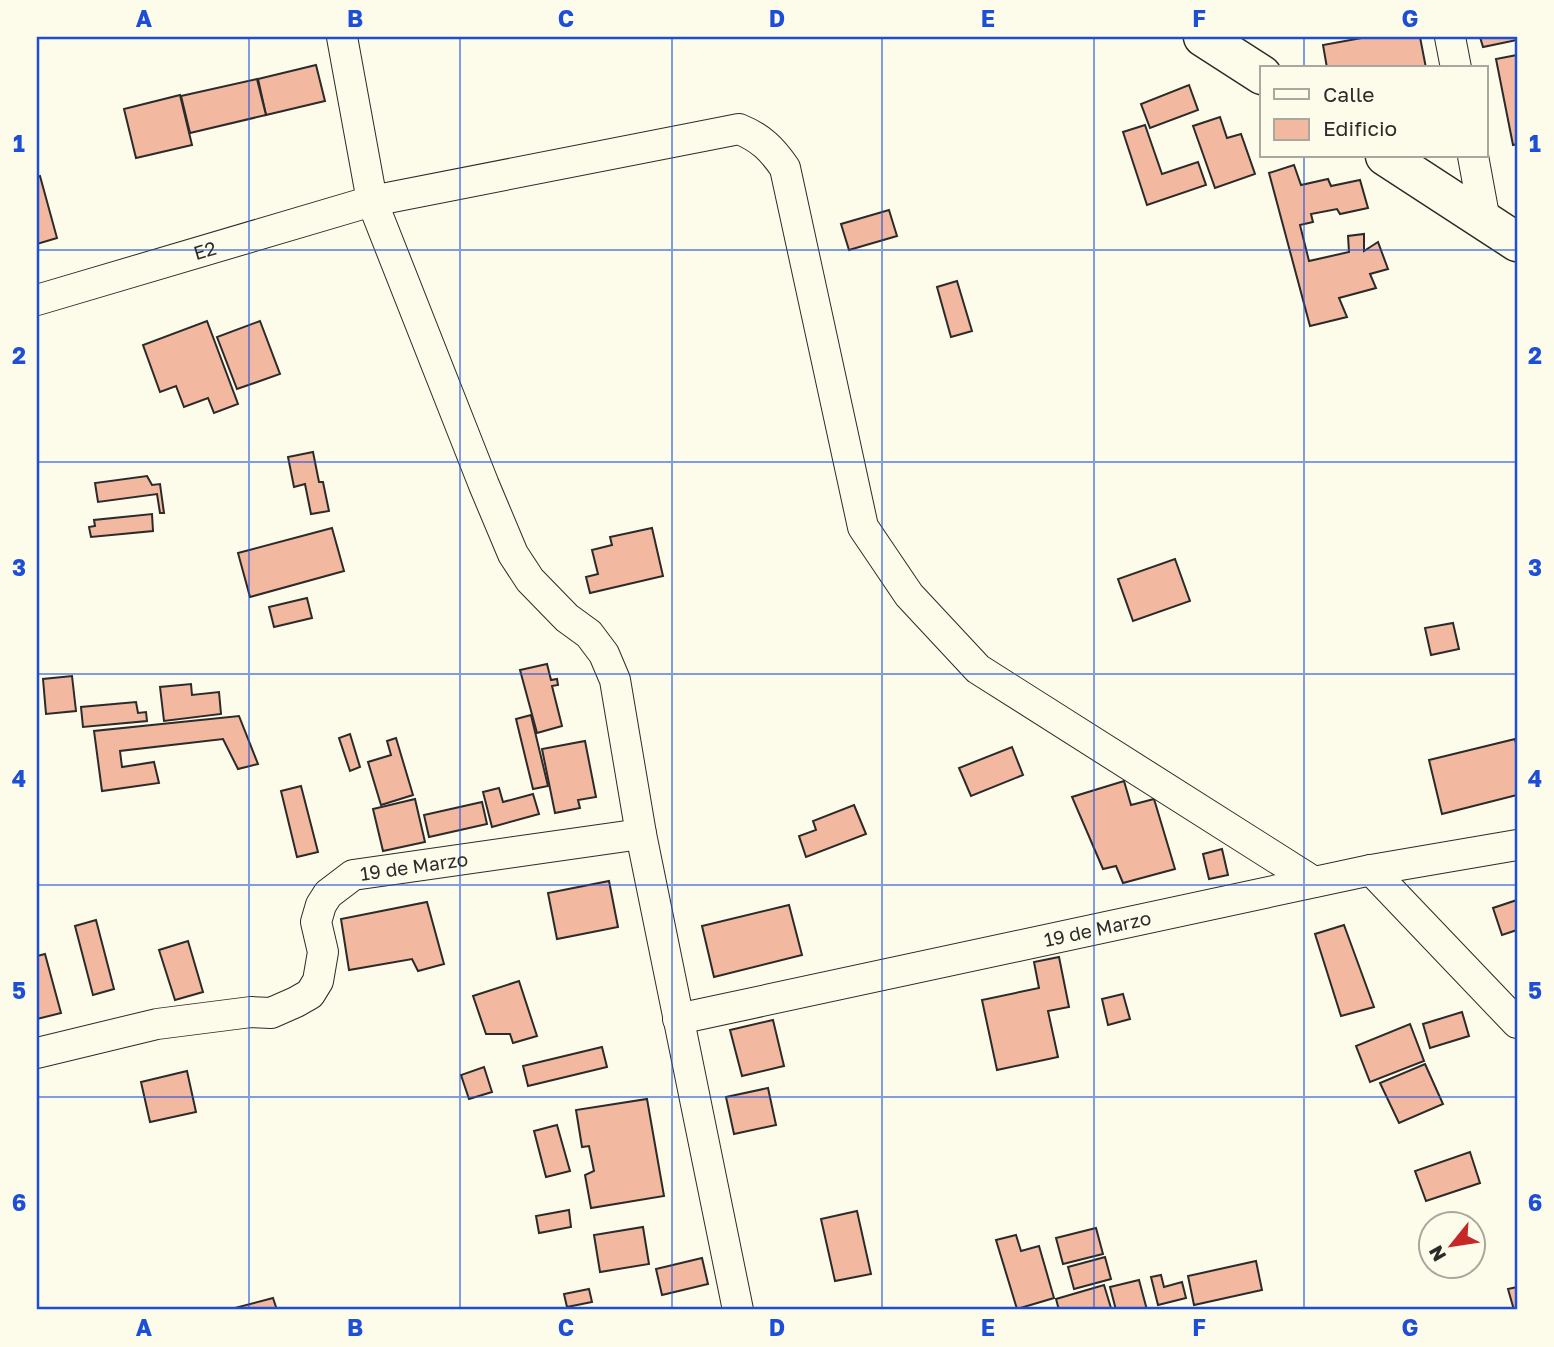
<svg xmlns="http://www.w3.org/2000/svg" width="1554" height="1347" font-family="'Golos Text',sans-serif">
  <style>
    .building { fill: #f2b8a0; stroke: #2b2b2b; stroke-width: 2 }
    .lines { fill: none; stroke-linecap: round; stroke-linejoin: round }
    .street-casing { stroke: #2b2b2b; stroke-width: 32 }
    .secondary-casing { stroke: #2b2b2b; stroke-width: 41 }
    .street { stroke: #fdfbea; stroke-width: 30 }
    .secondary { stroke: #fdfbea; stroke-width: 38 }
    .grid { fill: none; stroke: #1d4ed8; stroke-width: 2; stroke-opacity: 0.55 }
    .labels { text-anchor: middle; stroke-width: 5; stroke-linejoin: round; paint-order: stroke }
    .street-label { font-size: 19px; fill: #2b2b2b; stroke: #fdfbea }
    .neatline { fill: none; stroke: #1d4ed8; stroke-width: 2.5 }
    .grid-label { font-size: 23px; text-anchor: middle; font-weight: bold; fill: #1d4ed8 }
  </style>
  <rect width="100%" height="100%" fill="#fdfbea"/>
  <!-- building -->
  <g class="building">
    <path d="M1367,37H1420L1426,68H1327L1323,45Z"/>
    <path d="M1480,37H1517V40L1483,47Z"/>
    <path d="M1517,55V144L1513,145L1496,59Z"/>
    <path d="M316,65L325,101L266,115L258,79Z"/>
    <path d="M257,79L266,115L190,133L181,96Z"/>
    <path d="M1189,85L1198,110L1150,128L1141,104Z"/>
    <path d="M180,95L192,145L136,158L124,109Z"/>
    <path d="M1220,117L1227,138L1241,134L1255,174L1215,188L1193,126Z"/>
    <path d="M1145,125L1162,174L1198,162L1206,185L1147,205L1123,132Z"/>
    <path d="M1294,165L1301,185L1328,179L1331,186L1360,180L1368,208L1340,214L1337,209L1311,214L1313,222L1300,225L1309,261L1349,252L1348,236L1364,234V251L1378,242L1388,269L1370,274L1376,288L1339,298L1347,317L1310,326L1269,173Z"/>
    <path d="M40,176L57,238L37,244V177Z"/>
    <path d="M889,210L897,236L849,250L841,224Z"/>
    <path d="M957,281L972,331L951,337L937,287Z"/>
    <path d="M207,321L238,404L214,413L208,398L184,407L176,386L160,392L143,345Z"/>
    <path d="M260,321L280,374L237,389L217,337Z"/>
    <path d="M313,452L319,482H323L329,511L311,514L305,484L294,487L288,457Z"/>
    <path d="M147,476L152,485L160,484L164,513H160L157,494L98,502L95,483Z"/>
    <path d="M152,514L153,531L91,537L89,527L95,526L94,520Z"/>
    <path d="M332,528L344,571L250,597L238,553Z"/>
    <path d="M652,528L663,576L590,593L586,577L598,574L592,550L612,545L610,537Z"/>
    <path d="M1175,559L1190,601L1133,621L1118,579Z"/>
    <path d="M307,598L312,618L274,627L269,607Z"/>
    <path d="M1453,623L1459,649L1431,655L1425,628Z"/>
    <path d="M547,664L551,680L557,679L558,685L552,686L562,726L537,733L520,670Z"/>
    <path d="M72,676L76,711L46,714L43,679Z"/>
    <path d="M191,684L192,695L219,692L221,714L164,721L160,687Z"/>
    <path d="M136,702L138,713L146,712L147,721L83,727L81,707Z"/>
    <path d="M531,715L548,786L533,789L516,719Z"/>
    <path d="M239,716L258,764L238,769L223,739L120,751L122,767L154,762L159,783L102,791L94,731Z"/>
    <path d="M350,734L360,767L350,771L339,738Z"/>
    <path d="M396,738L413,795L381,805L368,762L391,755L387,741Z"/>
    <path d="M1515,739L1517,748V795L1442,814L1429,760Z"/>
    <path d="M585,741L596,797L578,800L580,808L555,813L542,749Z"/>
    <path d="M1012,747L1023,775L971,796L959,768Z"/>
    <path d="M1124,781L1131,805L1154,799L1175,869L1123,883L1116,866L1103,869L1072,797Z"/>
    <path d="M301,786L318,852L297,857L281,791Z"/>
    <path d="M499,788L503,802L533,794L539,814L492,827L483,792Z"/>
    <path d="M415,799L425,842L383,851L373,809Z"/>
    <path d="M482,802L487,824L429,837L424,815Z"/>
    <path d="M854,805L866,834L806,857L799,836L816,830L813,821Z"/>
    <path d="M1222,849L1228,875L1209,879L1203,854Z"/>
    <path d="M609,881L618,927L557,939L548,893Z"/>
    <path d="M1517,900V930L1502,935L1493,908Z"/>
    <path d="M427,902L444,964L418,971L412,959L349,970L341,919Z"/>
    <path d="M789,905L802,955L714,977L702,926Z"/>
    <path d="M96,920L114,989L93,995L75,926Z"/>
    <path d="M1344,925L1374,1007L1341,1016L1315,934Z"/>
    <path d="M188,941L203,992L175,1000L159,950Z"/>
    <path d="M45,954L61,1013L37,1019V956Z"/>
    <path d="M1059,957L1069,1007L1048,1011L1058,1057L997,1070L982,1000L1039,988L1034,962Z"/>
    <path d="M519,981L537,1036L513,1043L510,1034H486L473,996Z"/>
    <path d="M1123,994L1130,1019L1108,1025L1102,999Z"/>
    <path d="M1462,1012L1469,1036L1430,1048L1423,1024Z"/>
    <path d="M773,1020L784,1066L742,1076L730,1030Z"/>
    <path d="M1410,1024L1424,1061L1370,1082L1356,1046Z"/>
    <path d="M602,1047L607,1067L528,1086L523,1066Z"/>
    <path d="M1425,1064L1443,1104L1399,1123L1380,1083Z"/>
    <path d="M484,1067L492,1092L469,1099L461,1075Z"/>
    <path d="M187,1071L196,1112L150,1122L141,1082Z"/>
    <path d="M768,1088L776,1125L734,1134L726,1097Z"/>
    <path d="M647,1099L664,1196L591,1208L585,1175L594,1171L589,1146L582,1147L576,1110Z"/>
    <path d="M557,1125L570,1171L546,1177L534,1131Z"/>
    <path d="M1470,1152L1480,1183L1426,1201L1415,1171Z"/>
    <path d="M569,1210L571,1227L539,1233L536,1216Z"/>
    <path d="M857,1211L871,1274L835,1281L821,1219Z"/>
    <path d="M643,1227L649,1264L600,1272L594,1235Z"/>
    <path d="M1096,1228L1103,1254L1063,1264L1056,1238Z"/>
    <path d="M1016,1235L1021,1251L1039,1246L1054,1298L1017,1309L996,1240Z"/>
    <path d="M1105,1257L1111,1279L1074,1289L1068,1267Z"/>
    <path d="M702,1258L708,1284L662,1295L656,1269Z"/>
    <path d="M1256,1261L1262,1290L1194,1305L1188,1276Z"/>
    <path d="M1161,1275L1164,1287L1182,1282L1186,1298L1158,1305L1151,1277Z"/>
    <path d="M1139,1280L1147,1310H1116L1110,1287Z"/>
    <path d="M1104,1285L1111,1308L1102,1310H1059L1056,1299Z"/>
    <path d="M1517,1287V1310H1514L1508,1289Z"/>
    <path d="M589,1289L592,1302L567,1307L564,1294Z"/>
    <path d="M273,1298L277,1310H232L231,1309Z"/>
  </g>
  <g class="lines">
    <!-- street casing -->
    <g class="street-casing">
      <g id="street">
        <path d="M342,37L372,201L484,485L513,554L530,580L567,618L589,634L604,654L615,680L641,834L738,1310"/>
        <path d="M1450,37L1456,68"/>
        <path d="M1473,156L1485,221"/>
        <path id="s1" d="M37,300L372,201L739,129C761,138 772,149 785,168L863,527L909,595L978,669L1314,882"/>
        <path d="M1371,870L1517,1023"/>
        <path id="s2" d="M678,1019L1371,870L1517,845"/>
        <path id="s3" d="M37,1053L157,1024L251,1012L271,1013L296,1002L310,994L318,981L323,952L316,922L321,905L328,894L353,875L641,834"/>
      </g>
    </g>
    <!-- secondary casing -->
    <g class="secondary-casing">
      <g id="secondary">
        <path d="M1203,37L1262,75"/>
        <path d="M1385,156L1517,242"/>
      </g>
    </g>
    <!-- street -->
    <use href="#street" class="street"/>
    <!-- secondary -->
    <use href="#secondary" class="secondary"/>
  </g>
  <!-- grid -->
  <path class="grid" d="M249,37V1310M460,37V1310M672,37V1310M882,37V1310M1094,37V1310M1304,37V68M1304,156V1310M37,250H1517M37,462H1517M37,674H1517M37,885H1517M37,1097H1517"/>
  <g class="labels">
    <!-- street labels -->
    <g class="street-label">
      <text dy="7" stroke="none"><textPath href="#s1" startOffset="175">E2</textPath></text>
      <text dy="7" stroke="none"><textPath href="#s3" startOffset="481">19 de Marzo</textPath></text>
      <text dy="7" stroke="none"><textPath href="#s2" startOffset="429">19 de Marzo</textPath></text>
    </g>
  </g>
  <!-- border -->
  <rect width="1554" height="1347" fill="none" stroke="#fdfbea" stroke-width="77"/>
  <!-- legend -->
  <rect x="1260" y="66" width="228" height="91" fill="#fdfbea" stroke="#a9a89e" stroke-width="2"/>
  <rect x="1274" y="89" width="35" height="10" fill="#fdfbea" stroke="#a9a89e" stroke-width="2"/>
  <text x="1323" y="102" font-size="21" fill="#2b2b2b">Calle</text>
  <rect x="1274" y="119" width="35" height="21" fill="#f2b8a0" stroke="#a9a89e" stroke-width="2"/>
  <text x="1323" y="136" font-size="21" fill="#2b2b2b">Edificio</text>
  <!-- north arrow -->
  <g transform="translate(1452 1245) rotate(240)"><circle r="33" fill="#fdfbea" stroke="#a9a89e" stroke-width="2"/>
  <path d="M0-5L12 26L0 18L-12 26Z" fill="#c62828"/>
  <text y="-10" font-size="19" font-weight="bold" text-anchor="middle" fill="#2b2b2b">N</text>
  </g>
  <rect x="38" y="38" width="1478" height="1270" class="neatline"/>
  <g class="grid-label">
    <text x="144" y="27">A</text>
    <text x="355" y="27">B</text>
    <text x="566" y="27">C</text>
    <text x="777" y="27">D</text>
    <text x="988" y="27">E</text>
    <text x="1199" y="27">F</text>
    <text x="1410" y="27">G</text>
    <text x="19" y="152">1</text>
    <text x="1535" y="152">1</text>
    <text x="19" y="364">2</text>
    <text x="1535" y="364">2</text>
    <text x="19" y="576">3</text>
    <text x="1535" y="576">3</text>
    <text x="19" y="787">4</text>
    <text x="1535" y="787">4</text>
    <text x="19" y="999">5</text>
    <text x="1535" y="999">5</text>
    <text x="19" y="1211">6</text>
    <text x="1535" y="1211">6</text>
    <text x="144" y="1336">A</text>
    <text x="355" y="1336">B</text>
    <text x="566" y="1336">C</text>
    <text x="777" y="1336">D</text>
    <text x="988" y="1336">E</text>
    <text x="1199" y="1336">F</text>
    <text x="1410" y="1336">G</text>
  </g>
</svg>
